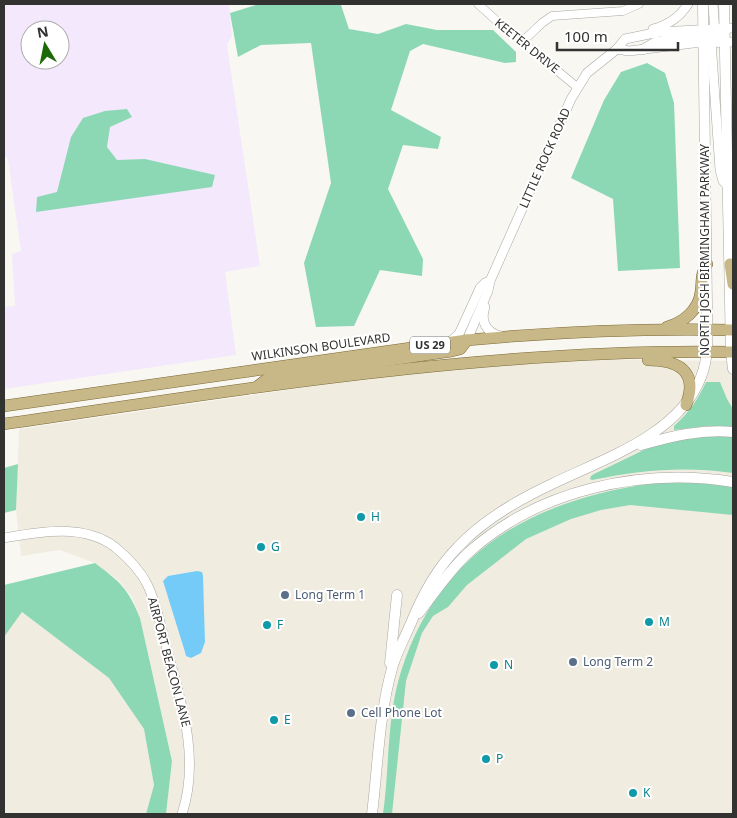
<svg xmlns="http://www.w3.org/2000/svg" width="737" height="818" font-family="'Noto Sans',sans-serif">
  <style>
    .commercial { fill: #f4e8fd; fill-rule: evenodd }
    .built { fill: #f0ede0 }
    .green { fill: #8cd8b5 }
    .water { fill: #75cbf8 }
    .lines { fill: none; stroke-linecap: round; stroke-linejoin: round }
    .minor-casing { stroke: #a8a6a1; stroke-width: 9 }
    .tertiary-casing { stroke: #a8a6a1; stroke-width: 10 }
    .secondary-casing { stroke: #a8a6a1; stroke-width: 11 }
    .primary-casing { stroke: #7b6a36; stroke-width: 12 }
    .minor { stroke: #fff; stroke-width: 8 }
    .tertiary { stroke: #fff; stroke-width: 9 }
    .secondary { stroke: #fff; stroke-width: 10 }
    .primary { stroke: #c8b888; stroke-width: 11 }
    .culture-dot { fill: #0f9aa8; stroke: #fff; stroke-width: 2 }
    .service-dot { fill: #5c6f8a; stroke: #fff; stroke-width: 2 }
    .labels { text-anchor: middle; stroke-width: 4; stroke-linejoin: round; paint-order: stroke }
    .shield { fill: #fff; stroke: #70706e; stroke-width: 1 }
    .shield-label { font-size: 11px; font-weight: bold; fill: #323230 }
    .street-label { font-size: 12px; fill: #323230; stroke: #fff }
    .culture-label { font-size: 12px; fill: #0d838f; stroke: #fff; text-anchor: start }
    .service-label { font-size: 12px; fill: #4e5e75; stroke: #fff; text-anchor: start }
  </style>
  <rect width="100%" height="100%" fill="#f9f7f2"/>
  <!-- commercial -->
  <path class="commercial" d="M4,4H238L229,5L232,36L227,45L260,266L225,272L236,355L4,389V307L15,306L12,254L21,251L8,160L7,157H4ZM30,30H60V60H30Z"/>
  <!-- built -->
  <g class="built">
    <path d="M578,359L733,361V814H166L172,761L140,618L132,597L118,580L95,563L60,550L21,556L16,510L19,429L431,369Z"/>
    <path d="M22,612L109,678L144,729L154,785L146,814H4V637Z"/>
  </g>
  <!-- green -->
  <g class="green">
    <path d="M259,4H337L341,5L349,29L378,34L406,24L437,30H493L516,52V62L505,63L423,44L410,51L391,110L441,137L438,149L403,145L388,189L423,259L422,276L380,270L354,326L316,327L304,263L331,183L311,43L261,45L238,57L230,13Z"/>
    <path d="M647,63L665,73L674,103L680,268L618,271L613,199L571,178L604,100L621,72Z"/>
    <path d="M127,109L132,117L110,127L107,147L117,160L145,159L215,175L212,187L36,212L37,197L57,192L71,137L83,118L105,111Z"/>
    <path d="M706,382H720L727,399L733,409V428L707,426L674,430V426C689,413 698,399 706,382Z"/>
    <path d="M733,435V473C683,466 642,470 592,480L590,479L591,476L594,474L652,446L689,436Z"/>
    <path d="M18,464L16,510L4,513V468Z"/>
    <path d="M655,483H702L733,487V515L630,505L601,510L571,519L526,539L467,585L448,607L433,616L422,633L406,681L392,814H383C389,772 387,728 397,686C431,556 528,500 655,483Z"/>
    <path d="M95,563C120,582 128,588 140,618L172,761L166,814H146L154,785L144,729L109,678L22,612L4,637V585Z"/>
  </g>
  <!-- water -->
  <path class="water" d="M197,571L202,572L203,576L205,642L201,653L191,658L186,656L185,652L163,581L168,576Z"/>
  <g class="lines">
    <!-- minor casing -->
    <g class="minor-casing">
      <g id="minor">
        <path d="M478,4L498,22L577,87"/>
        <path d="M522,42L542,23L552,16L623,11L639,4"/>
      </g>
    </g>
    <!-- tertiary casing -->
    <g class="tertiary-casing">
      <g id="tertiary">
        <path d="M713,4L715,34"/>
        <path d="M653,29C668,25 680,17 688,4"/>
        <path d="M707,30L710,34L711,41L720,170L723,181L728,186"/>
        <path d="M617,49L629,51L693,43L733,42"/>
        <path d="M485,307C480,321 486,333 501,336"/>
        <path d="M467,340L488,291L490,281L571,99L587,73L617,49L625,39L659,32L733,28"/>
        <path d="M451,341L459,334L480,288L485,283L490,281"/>
        <path d="M4,538C39,532 83,523 115,547C127,557 140,570 147,584C157,604 161,628 167,650C182,704 200,759 182,814"/>
      </g>
    </g>
    <!-- secondary casing -->
    <g class="secondary-casing">
      <g id="secondary">
        <path d="M724,4L731,352L733,369"/>
        <path d="M644,49L656,42L717,34L722,32L725,28"/>
        <path d="M641,445C672,436 701,429 733,432"/>
        <path d="M419,613C434,593 448,572 467,554C537,490 641,467 733,482"/>
        <path d="M390,663L397,595"/>
        <path d="M372,814C378,765 379,713 393,665C398,650 405,637 411,623C422,596 437,568 458,547C482,521 520,499 552,484C603,459 679,435 701,377C710,355 707,330 707,306L703,4"/>
      </g>
    </g>
    <!-- primary casing -->
    <g class="primary-casing">
      <g id="primary">
        <path d="M730,264L733,284"/>
        <path d="M667,327C684,322 699,310 701,291C702,282 701,272 707,264"/>
        <path d="M648,360C678,360 699,371 686,405"/>
        <path d="M258,386L267,379L279,376L452,351L460,349L467,340"/>
        <path d="M4,406L467,340C555,332 644,328 733,330"/>
        <path d="M4,424C245,389 488,348 733,352"/>
      </g>
    </g>
    <!-- minor -->
    <use href="#minor" class="minor"/>
    <!-- tertiary -->
    <use href="#tertiary" class="tertiary"/>
    <!-- secondary -->
    <use href="#secondary" class="secondary"/>
    <!-- primary -->
    <use href="#primary" class="primary"/>
  </g>
  <!-- markers -->
  <g class="culture-dot">
    <circle cx="361" cy="517" r="5"/>
    <circle cx="261" cy="547" r="5"/>
    <circle cx="649" cy="622" r="5"/>
    <circle cx="267" cy="625" r="5"/>
    <circle cx="494" cy="665" r="5"/>
    <circle cx="274" cy="720" r="5"/>
    <circle cx="486" cy="759" r="5"/>
    <circle cx="633" cy="793" r="5"/>
  </g>
  <g class="service-dot">
    <circle cx="285" cy="595" r="5"/>
    <circle cx="573" cy="662" r="5"/>
    <circle cx="351" cy="713" r="5"/>
  </g>
  <g class="labels">
    <!-- shield labels -->
    <rect class="shield" x="410" y="336.5" width="40" height="17" rx="4"/>
    <g class="shield-label">
      <text x="430" y="349">US 29</text>
    </g>
    <!-- street labels -->
    <g class="street-label">
      <text transform="translate(527 46) rotate(39)" y="4">KEETER DRIVE</text>
      <text transform="translate(545 158) rotate(-66)" y="4">LITTLE ROCK ROAD</text>
      <text transform="translate(705 250) rotate(-90)" y="4">NORTH JOSH BIRMINGHAM PARKWAY</text>
      <text transform="translate(321 347) rotate(-8)" y="4">WILKINSON BOULEVARD</text>
      <text transform="translate(169 662) rotate(75)" y="4">AIRPORT BEACON LANE</text>
    </g>
    <!-- culture labels -->
    <g class="culture-label">
      <text x="371" y="521">H</text>
      <text x="271" y="551">G</text>
      <text x="659" y="626">M</text>
      <text x="277" y="629">F</text>
      <text x="504" y="669">N</text>
      <text x="284" y="724">E</text>
      <text x="496" y="763">P</text>
      <text x="643" y="797">K</text>
    </g>
    <!-- service labels -->
    <g class="service-label">
      <text x="295" y="599">Long Term 1</text>
      <text x="583" y="666">Long Term 2</text>
      <text x="361" y="717">Cell Phone Lot</text>
    </g>
  </g>
  <!-- border -->
  <rect width="737" height="818" fill="none" stroke="#323230" stroke-width="10"/>
  <!-- north arrow -->
  <g transform="translate(45 45) rotate(350)"><circle r="24" fill="#ffffff" stroke="#adadac"/>
  <path d="M0-4L9 19L0 12L-9 19Z" fill="#1c6907"/>
  <text y="-8" font-size="14" font-weight="bold" text-anchor="middle" fill="#323230">N</text>
  </g>
  <!-- scale -->
  <path d="M557 42v8h121v-8" fill="none" stroke="#323230" stroke-width="2.5"/>
  <text x="564" y="42" font-size="15" fill="#323230" stroke="#ffffff" stroke-width="4" paint-order="stroke">100 m</text>
</svg>
